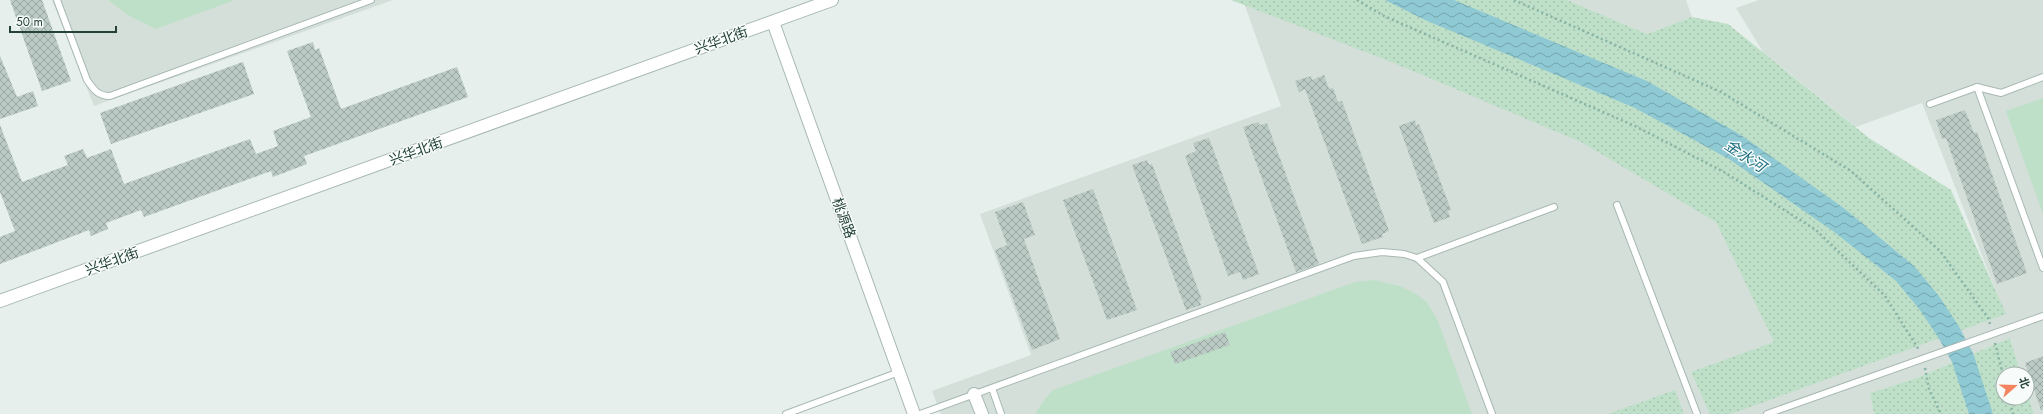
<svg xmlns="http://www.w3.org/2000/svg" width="2043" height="414" font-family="Jost,'Noto Sans SC',sans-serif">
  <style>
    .built { fill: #d4dfda }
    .grass { fill: #bfe0c8 }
    .park { fill: url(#park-dots) }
    .water { fill: url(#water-waves) }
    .building { fill: url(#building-cross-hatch) }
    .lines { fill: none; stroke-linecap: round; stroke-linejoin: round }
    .service-casing { stroke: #a8b8b2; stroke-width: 8 }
    .minor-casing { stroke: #a8b8b2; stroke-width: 14 }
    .tertiary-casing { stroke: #a8b8b2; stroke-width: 14 }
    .path { stroke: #86b3a5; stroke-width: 2.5; stroke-dasharray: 2 3; stroke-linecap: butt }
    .service { stroke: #fff; stroke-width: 6 }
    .minor { stroke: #fff; stroke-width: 12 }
    .tertiary { stroke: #fff; stroke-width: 12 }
    .labels { text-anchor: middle; stroke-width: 3; stroke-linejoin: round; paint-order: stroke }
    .street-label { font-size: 14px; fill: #24423a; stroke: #f7fbf9 }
    .water-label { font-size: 15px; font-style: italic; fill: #1c6f80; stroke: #f7fbf9 }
  </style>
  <defs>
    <pattern id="park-dots" width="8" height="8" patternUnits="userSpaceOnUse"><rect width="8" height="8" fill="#bfe0c8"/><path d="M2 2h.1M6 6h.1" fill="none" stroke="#a4c1ad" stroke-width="1.8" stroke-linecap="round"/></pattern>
    <pattern id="water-waves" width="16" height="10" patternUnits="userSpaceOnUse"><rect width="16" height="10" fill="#8ec9d4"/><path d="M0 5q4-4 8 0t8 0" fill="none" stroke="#74a5ad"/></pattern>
    <pattern id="building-cross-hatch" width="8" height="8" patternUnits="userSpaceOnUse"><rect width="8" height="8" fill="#bbcac4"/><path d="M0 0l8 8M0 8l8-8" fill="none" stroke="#98a6a0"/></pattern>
  </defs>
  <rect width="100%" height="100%" fill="#e6efeb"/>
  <!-- built -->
  <g class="built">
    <path d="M52,0H393L94,106Z"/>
    <path d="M1262,0L2005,314L1922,103L1856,127L1763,52L1736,8L1759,0H2043V414H2034L2027,392V374H2021L2010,338L1914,379L1870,393L1874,414H941L932,391L1031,355L980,214L1281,106L1245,6Z"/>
    <path d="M1567,0H1686L1692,17L1647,34Z"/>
  </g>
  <!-- grass -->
  <g class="grass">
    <path d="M108,0H235L156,29L129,16Z"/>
    <path d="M2043,98V214L2006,111Z"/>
    <path d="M1374,280L1400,286L1416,294L1427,302L1438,321L1472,414H1035L1045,399L1053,390L1355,282Z"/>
  </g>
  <!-- park -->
  <g class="park">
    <path d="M1231,0H1567L1647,34L1692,17L1728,24L1869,138L1951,190L2006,314L1731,414H1710L1691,372L1774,342L1716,222L1581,142L1394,63Z"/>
    <path d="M2010,338L2021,374H2003V398H2027V392L2034,414H1874L1870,393L1914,379Z"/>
    <path d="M1675,390L1684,414H1608Z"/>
  </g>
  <!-- water -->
  <path class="water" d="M1385,0H1454L1647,81L1741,135L1845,209L1914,266L1939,296L1958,325L1973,353L1993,414H1969L1952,362L1938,337L1920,310L1896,281L1833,231L1729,159L1635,108L1425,20Z"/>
  <!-- building -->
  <g class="building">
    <path d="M10,0H42L71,81L42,91Z"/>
    <path d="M313,42L315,50L319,48L341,109L457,67L468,97L304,156L307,164L273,177L271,171L144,217L141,210L106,223L108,229L91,236L89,230L0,264V237L15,231L0,192V125L22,182L68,165L64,156L83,149L87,158L111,149L124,184L250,139L256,154L278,146L273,131L311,117L287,51Z"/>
    <path d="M0,56L17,97L33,91L38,106L0,119Z"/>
    <path d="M243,62L254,94L111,144L100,113Z"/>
    <path d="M1324,75L1329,89L1333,88L1338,102L1342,101L1389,231L1382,234L1383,237L1362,244L1305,89L1299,92L1295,81L1311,76L1312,80Z"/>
    <path d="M1965,110L1974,133L1977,132L2027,273L1997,284L1946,138L1942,139L1936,120Z"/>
    <path d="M1415,120L1416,125L1419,124L1451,210L1448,211L1450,217L1434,223L1399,126Z"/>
    <path d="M1258,122L1260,125L1267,123L1319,264L1296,272L1243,127Z"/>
    <path d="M1209,138L1259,274L1243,280L1240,272L1228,276L1185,156L1196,151L1193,143Z"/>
    <path d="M1147,160L1149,165L1152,164L1202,300L1199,301L1201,305L1186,310L1132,165Z"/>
    <path d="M1093,189L1137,310L1107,320L1063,200Z"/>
    <path d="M1023,202L1035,235L1024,239L1060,339L1032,350L995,250L1007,245L995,212Z"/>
    <path d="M1225,332L1230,345L1175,364L1170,352Z"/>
    <path d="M2043,356V409L2041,410L2025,363Z"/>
  </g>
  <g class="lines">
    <!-- service casing -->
    <g class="service-casing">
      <g id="service">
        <path d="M57,0L87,80C94,90 98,96 110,96L371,0"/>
        <path d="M1977,87L2043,268"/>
        <path d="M1930,104L1977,87L2001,93L2043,77"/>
        <path d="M1617,205L1697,414"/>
        <path d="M1417,258L1554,207"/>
        <path d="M992,388L1001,414"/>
        <path d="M786,414L899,372"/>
        <path d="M920,414L1354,256L1382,252L1404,254L1417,258L1443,282L1492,414"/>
        <path d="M1767,414L2043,316"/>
      </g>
    </g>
    <!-- minor casing -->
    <g class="minor-casing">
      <path id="minor" d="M974,394L982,414"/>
    </g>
    <!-- tertiary casing -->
    <g class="tertiary-casing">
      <g id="tertiary">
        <path d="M773,22L914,414"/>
        <path d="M0,301L832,0"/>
      </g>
    </g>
    <!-- path -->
    <g class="path">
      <path d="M1357,0L1384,16L1635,126L1724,172L1816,230L1885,296L1919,350"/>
      <path d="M1514,0L1721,92L1851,171L1940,251L1988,318L1990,324"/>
      <path d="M1995,343L2003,375"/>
      <path d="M1925,368L1929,389L1941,414"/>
      <path d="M2009,398L2013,414"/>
    </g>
    <!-- service -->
    <use href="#service" class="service"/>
    <!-- minor -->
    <use href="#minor" class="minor"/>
    <!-- tertiary -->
    <use href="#tertiary" class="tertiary"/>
  </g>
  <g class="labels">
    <!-- street labels -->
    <g class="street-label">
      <text transform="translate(721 40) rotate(-20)" y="5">兴华北街</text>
      <text transform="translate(416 151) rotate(-20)" y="5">兴华北街</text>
      <text transform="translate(844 218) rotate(70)" y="5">桃源路</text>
      <text transform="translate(112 261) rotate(-20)" y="5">兴华北街</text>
    </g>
    <!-- water labels -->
    <g class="water-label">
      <text transform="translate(1745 156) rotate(34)" y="5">金水河</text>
    </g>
  </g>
  <!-- north arrow -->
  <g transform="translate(2015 386) rotate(70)"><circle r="19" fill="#f7fbf9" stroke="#a3b1ad"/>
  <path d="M0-3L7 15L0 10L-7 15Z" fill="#f4845f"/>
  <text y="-6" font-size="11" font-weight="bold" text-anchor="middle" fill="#24423a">北</text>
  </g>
  <!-- scale -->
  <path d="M10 26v6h106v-6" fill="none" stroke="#24423a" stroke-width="2"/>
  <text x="16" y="26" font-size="12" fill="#24423a" stroke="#f7fbf9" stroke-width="3" paint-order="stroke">50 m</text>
</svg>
